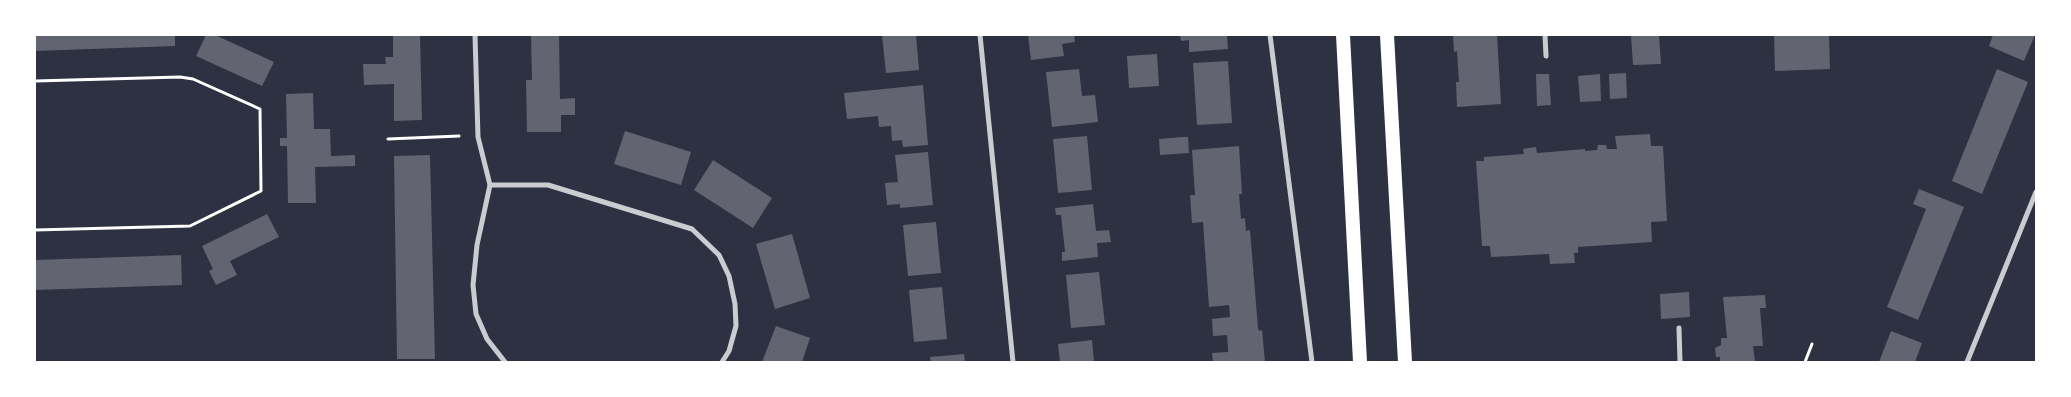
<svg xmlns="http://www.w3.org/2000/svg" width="2071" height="397" font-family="'Asap Condensed',sans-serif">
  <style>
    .building { fill: #626471 }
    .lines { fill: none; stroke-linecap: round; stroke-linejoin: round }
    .path { stroke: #fff; stroke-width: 3 }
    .minor { stroke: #caccd0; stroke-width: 5 }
    .trunk { stroke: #fff; stroke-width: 14 }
  </style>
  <rect width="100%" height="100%" fill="#2d3142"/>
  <!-- building -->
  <g class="building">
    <path d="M35,35H175V46L35,51Z"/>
    <path d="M206,35H215L274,62L262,86L196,56Z"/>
    <path d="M393,35H420L422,120L394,121V84L364,85L363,64H386L385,57H393Z"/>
    <path d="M531,35H559L560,99L575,98V115H561V132H527L526,80H532Z"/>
    <path d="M882,35H916L919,70L886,73Z"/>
    <path d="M1028,35H1074L1075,42L1062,44L1064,56L1031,60Z"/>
    <path d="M1180,35H1227L1228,49L1189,52V40L1181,41Z"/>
    <path d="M1453,35H1497L1501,104L1457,107L1456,82H1459L1458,68L1457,51L1454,52Z"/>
    <path d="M1631,35H1659L1661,64L1633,65Z"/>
    <path d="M1774,35H1829L1830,69L1775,71Z"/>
    <path d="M1993,35H2035L2024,61L1989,46Z"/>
    <path d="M1157,54L1159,86L1129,88L1127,56Z"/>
    <path d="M1228,61L1232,123L1197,125L1193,63Z"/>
    <path d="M1079,69L1082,96L1095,95L1098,122L1052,127L1046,72Z"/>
    <path d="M1997,69L2028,82L1982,194L1952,181Z"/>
    <path d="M1626,73L1627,98L1610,99L1609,74Z"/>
    <path d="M1536,74H1549L1551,105L1537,106Z"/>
    <path d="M1600,74L1601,101L1580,102L1578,76Z"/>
    <path d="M923,85L928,145L903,147L902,140L892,141L891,126L879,127L878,116L847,119L844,93Z"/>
    <path d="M313,93L314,129H330L331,156L355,155V166L315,167L316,203H288L287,146H280V138H287L286,94Z"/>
    <path d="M625,131L691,152L681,185L614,164Z"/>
    <path d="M1650,134L1651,146H1663L1667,221L1651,222L1652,242L1578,247V253H1574L1575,263L1550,264L1549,254L1491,257L1490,246H1482L1476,161H1484V157L1524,154L1523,149L1536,147L1537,153L1585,149V151L1597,150L1598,145H1606L1607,149H1617L1615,136Z"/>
    <path d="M1087,136L1092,190L1058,193L1053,139Z"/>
    <path d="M1182,137H1188L1189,153L1160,155L1159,139Z"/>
    <path d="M1239,146L1242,194H1239L1241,219L1245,218L1246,231L1250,230L1258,328L1259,331L1262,330L1265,362H1213L1212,353L1228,352V349L1227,335L1213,336L1212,319L1230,317L1229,305L1209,307L1203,222L1192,223L1190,195H1195L1192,150Z"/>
    <path d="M928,152L933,205L900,208V204L887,205L885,183L898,182L895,155Z"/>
    <path d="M430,155L435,359H397L394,156Z"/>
    <path d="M713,160L772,198L753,228L694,190Z"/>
    <path d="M1919,189L1964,207L1918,320L1887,307L1926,209L1913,204Z"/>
    <path d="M1093,204L1096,231L1109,230L1111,242L1097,243L1098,257L1062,261V252H1065L1061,215H1056L1055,208Z"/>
    <path d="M267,214L279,237L230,261L237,275L216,285L209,271L213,269L202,246Z"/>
    <path d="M936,222L941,273L908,276L903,225Z"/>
    <path d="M792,234L810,298L775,309L756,244Z"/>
    <path d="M181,255L182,285L35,290V260Z"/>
    <path d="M1099,272L1105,325L1071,328L1066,275Z"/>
    <path d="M942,287L947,339L914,342L909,290Z"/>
    <path d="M1689,292L1690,317L1661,319L1660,294Z"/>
    <path d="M1765,295L1766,308H1760L1763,346H1753L1755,362H1720V357H1716L1715,348L1721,345V338H1727L1723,297Z"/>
    <path d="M776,326L810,338L802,362H762Z"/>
    <path d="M1891,331L1922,343L1915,362H1879Z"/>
    <path d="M1092,340L1094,362H1060L1058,344Z"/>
    <path d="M964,354L965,362H931L930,357Z"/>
  </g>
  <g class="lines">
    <!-- path -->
    <g class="path">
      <path d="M35,81L180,77L193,79L260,109L261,191L190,226L35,230"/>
      <path d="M388,139L459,136"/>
      <path d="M1805,362L1812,344"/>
    </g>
    <!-- minor -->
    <g class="minor">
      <path d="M475,35L478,137L490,185L477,245L473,285L476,314L487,339L505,362"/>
      <path d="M980,35L1013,362"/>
      <path d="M1270,35L1312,362"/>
      <path d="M1545,35L1546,56"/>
      <path d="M490,185H548L692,229L719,255L729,276L735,304L736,326L729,351L722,362"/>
      <path d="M1679,328L1680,362"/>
      <path d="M1967,362L2036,192"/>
    </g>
    <!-- trunk -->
    <g class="trunk">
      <path d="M1343,35L1360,362"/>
      <path d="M1387,35L1405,362"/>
    </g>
  </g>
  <!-- border -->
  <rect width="2071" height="397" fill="none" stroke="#ffffff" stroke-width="72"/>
</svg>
